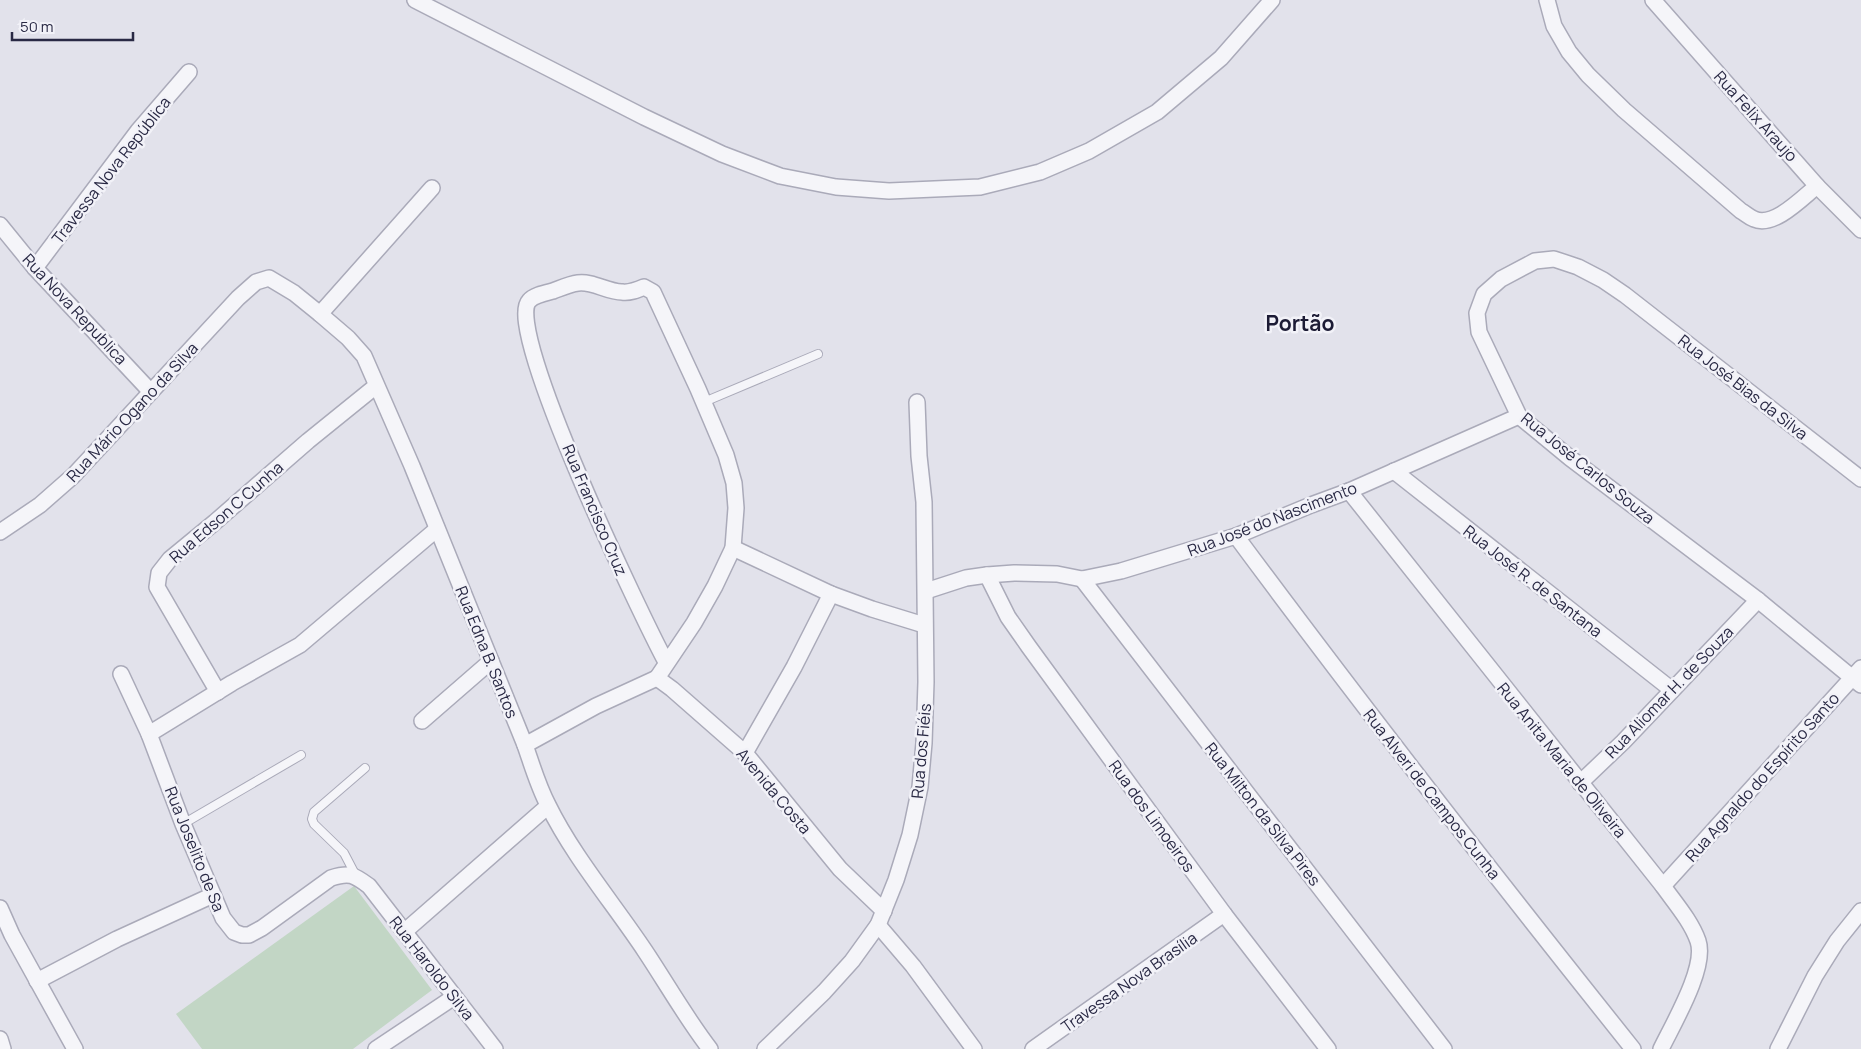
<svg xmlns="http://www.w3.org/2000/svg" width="1861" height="1049" font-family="Manrope,sans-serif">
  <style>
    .garden { fill: #c2d6c5 }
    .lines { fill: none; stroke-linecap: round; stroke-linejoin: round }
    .service-casing { stroke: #aaaab9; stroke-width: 10 }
    .minor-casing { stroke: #aaaab9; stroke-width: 18 }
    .service { stroke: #f5f5f9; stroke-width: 8 }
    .minor { stroke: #f5f5f9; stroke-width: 15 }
    .labels { text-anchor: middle; stroke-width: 5; stroke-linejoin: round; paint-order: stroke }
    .street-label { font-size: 16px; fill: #292944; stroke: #f2f2f8 }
    .district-label { font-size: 21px; font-weight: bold; fill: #1c1b35; stroke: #f2f2f8 }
  </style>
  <rect width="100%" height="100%" fill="#e2e2eb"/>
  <!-- garden -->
  <path class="garden" d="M354,886L432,990L353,1049H202L176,1014Z"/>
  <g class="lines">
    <!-- service casing -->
    <g class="service-casing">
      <g id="service">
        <path d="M704,402L818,354"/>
        <path d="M183,824L301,755"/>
        <path d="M356,876L344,853L314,824L312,819L314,812L365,768"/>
      </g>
    </g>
    <!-- minor casing -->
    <g class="minor-casing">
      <g id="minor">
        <path d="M415,0L644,117L722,154L780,176L836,187L889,191L980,187L1040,172L1089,151L1157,112L1221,58L1272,0"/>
        <path d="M1547,0L1554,26L1569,52L1588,75L1624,110L1741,211C1745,213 1749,217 1754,219C1774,228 1802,198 1817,186"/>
        <path d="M1653,0L1817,186L1861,230"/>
        <path d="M0,225L35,268L151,392"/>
        <path d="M35,268L138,131L189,72"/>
        <path d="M320,314L432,188"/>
        <path d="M1394,471L1672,690"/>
        <path d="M1861,479L1625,295L1603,280L1578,267L1554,259L1535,261L1501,279L1484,294L1477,313L1479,332L1519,416L1570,458L1758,600L1861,685"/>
        <path d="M1349,491L1663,886C1675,903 1691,921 1698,941C1707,967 1673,1024 1661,1049"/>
        <path d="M0,532L40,505L73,476L238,298L256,282L269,278L294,293L320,314L348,338L364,356L412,466L525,745C532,765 538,786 548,805C573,856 613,903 645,951C667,984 686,1018 710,1049"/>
        <path d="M1236,536C1365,710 1498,880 1633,1049"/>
        <path d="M733,548L831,594L872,609L924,625"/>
        <path d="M987,575L1008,617L1029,647L1224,914L1328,1049"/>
        <path d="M1082,579L1444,1049"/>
        <path d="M926,591L966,578L987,575L1014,573L1057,574L1082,579L1121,571L1236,536L1311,505L1349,491L1519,416"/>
        <path d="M121,674L149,734L183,824L223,918L234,932L242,935H249L262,928L331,878C350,872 354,875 369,886L495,1049"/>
        <path d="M657,678L694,623L715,586L733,548L736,508L734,483L726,455L698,389L653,292L644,287C637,290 630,293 622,292C607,292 593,281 578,283C570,284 561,288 553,291C545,293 534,295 529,301C503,329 644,621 666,662"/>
        <path d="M657,678L672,689L745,753L840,869L884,911"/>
        <path d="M218,692L157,587L159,573L170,559L215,522L308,441L376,386"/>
        <path d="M422,721L491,661"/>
        <path d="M149,734L232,683L300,645L437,529"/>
        <path d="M525,745L596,706L657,678"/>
        <path d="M745,753L794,667L831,594"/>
        <path d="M1580,783L1623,742L1758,600"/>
        <path d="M1663,886L1861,668"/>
        <path d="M0,908L12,935L75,1049"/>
        <path d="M878,925L913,966L974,1049"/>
        <path d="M404,932L548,806"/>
        <path d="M37,981L117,939L213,895"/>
        <path d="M0,1039L3,1049"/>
        <path d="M376,1049L454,997"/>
        <path d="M765,1049L824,992L852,961L878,925L896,880L910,835L920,787L924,743L926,682L924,502L919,456L917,402"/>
        <path d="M1033,1049L1224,914"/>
        <path d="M1778,1049L1815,976L1837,941L1861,911"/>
      </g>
    </g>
    <!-- service -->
    <use href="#service" class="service"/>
    <!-- minor -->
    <use href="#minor" class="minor"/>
  </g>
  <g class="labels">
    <!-- street labels -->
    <g class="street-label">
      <text transform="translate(1756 116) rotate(48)" y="6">Rua Felix Araujo</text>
      <text transform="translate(111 170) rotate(-52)" y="6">Travessa Nova República</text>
      <text transform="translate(75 309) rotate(47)" y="6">Rua Nova Republica</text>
      <text transform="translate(1743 387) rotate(38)" y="6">Rua José Bias da Silva</text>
      <text transform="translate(132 412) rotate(-47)" y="6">Rua Mário Ogano da Silva</text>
      <text transform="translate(1588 468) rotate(39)" y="6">Rua José Carlos Souza</text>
      <text transform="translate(595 510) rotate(67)" y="6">Rua Francisco Cruz</text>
      <text transform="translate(226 512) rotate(-41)" y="6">Rua Edson C Cunha</text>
      <text transform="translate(1272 519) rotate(-21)" y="6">Rua José do Nascimento</text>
      <text transform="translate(1533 581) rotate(38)" y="6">Rua José R. de Santana</text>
      <text transform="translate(487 652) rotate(68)" y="6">Rua Edna B. Santos</text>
      <text transform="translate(1669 692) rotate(-46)" y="6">Rua Aliomar H. de Souza</text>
      <text transform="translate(921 751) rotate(-85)" y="6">Rua dos Fiéis</text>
      <text transform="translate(1562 760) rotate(51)" y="6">Rua Anita Maria de Oliveira</text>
      <text transform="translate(1762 777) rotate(-48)" y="6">Rua Agnaldo do Espírito Santo</text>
      <text transform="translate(774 791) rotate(50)" y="6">Avenida Costa</text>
      <text transform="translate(1432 794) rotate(52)" y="6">Rua Alveri de Campos Cunha</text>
      <text transform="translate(1263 814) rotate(52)" y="6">Rua Milton da Silva Pires</text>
      <text transform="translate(1152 816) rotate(54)" y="6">Rua dos Limoeiros</text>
      <text transform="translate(195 849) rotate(68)" y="6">Rua Joselito de Sa</text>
      <text transform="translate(432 968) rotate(52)" y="6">Rua Haroldo Silva</text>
      <text transform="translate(1129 982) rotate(-35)" y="6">Travessa Nova Brasília</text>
    </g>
    <!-- district labels -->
    <g class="district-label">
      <text x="1300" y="331">Portão</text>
    </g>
  </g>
  <!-- scale -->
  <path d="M12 32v8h121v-8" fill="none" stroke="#292944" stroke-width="2.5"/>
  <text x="20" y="32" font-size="15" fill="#292944" stroke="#f2f2f8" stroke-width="4" paint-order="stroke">50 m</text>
</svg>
